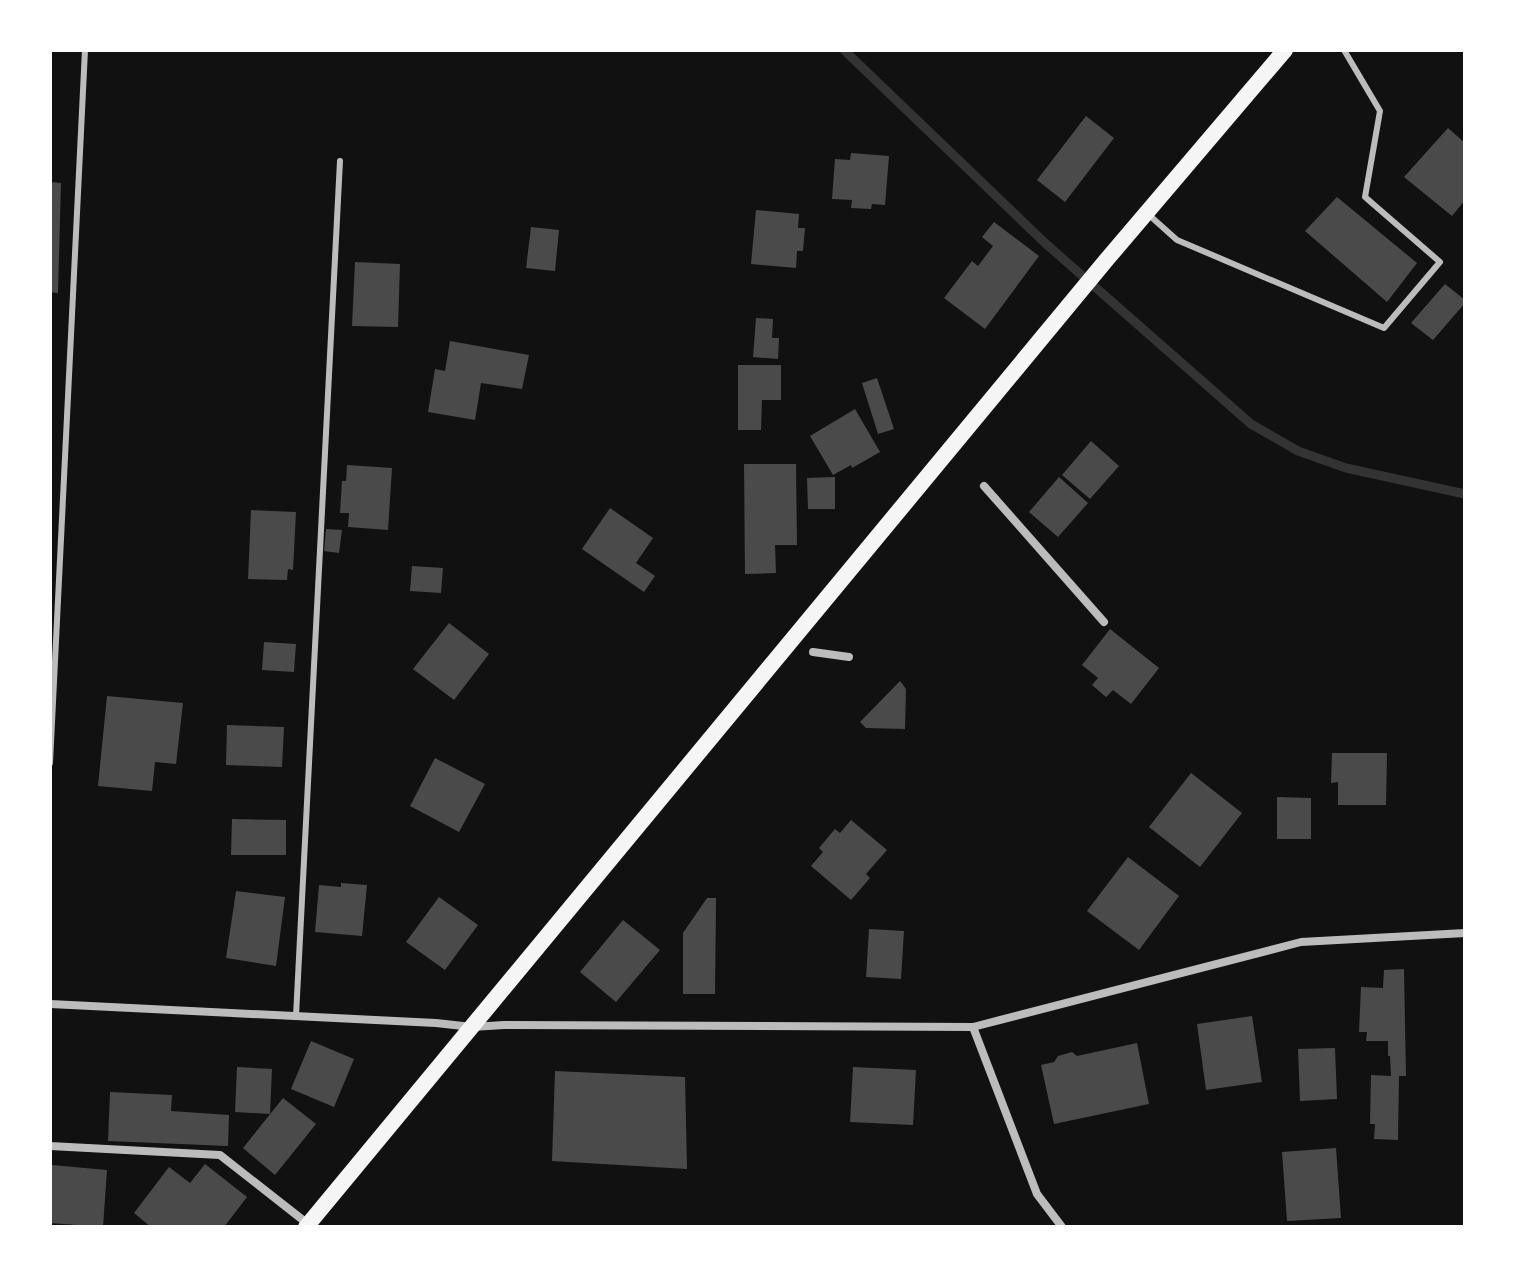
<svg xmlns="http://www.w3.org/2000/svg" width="1515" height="1277" font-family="Raleway,sans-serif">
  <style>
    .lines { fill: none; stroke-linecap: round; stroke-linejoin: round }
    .stream { stroke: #333; stroke-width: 9 }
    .building { fill: #4a4a4a }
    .service { stroke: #bcbcbc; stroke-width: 6 }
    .minor { stroke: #bcbcbc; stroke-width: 8 }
    .secondary { stroke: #f5f5f5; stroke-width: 16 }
  </style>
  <rect width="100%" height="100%" fill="#111"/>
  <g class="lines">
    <!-- stream -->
    <path class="stream" d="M844,50L1045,243L1251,424L1298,451L1346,468L1465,494"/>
  </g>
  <!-- building -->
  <g class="building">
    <path d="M1086,116L1114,138L1065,202L1037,180Z"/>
    <path d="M1448,128L1465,143V200L1452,216L1404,177Z"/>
    <path d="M851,153L889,156L885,205L872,204L871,209L851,208L852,200L832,199L835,159L850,160Z"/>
    <path d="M50,182L61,183L58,293L50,292Z"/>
    <path d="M1337,197L1417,263L1387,302L1305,231Z"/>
    <path d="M756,210L799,214L798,228H805L803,251H797L796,268L751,264Z"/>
    <path d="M994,222L1039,256L985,329L944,298L972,261L978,266L993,246L982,237Z"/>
    <path d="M531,227L559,230L555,271L526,268Z"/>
    <path d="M355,262L400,264L398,327L352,326Z"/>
    <path d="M1445,284L1465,300V303L1433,340L1411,323Z"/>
    <path d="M756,318L773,319L772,338H779L778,359L753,357Z"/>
    <path d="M450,341L529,355L522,389L481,383L475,420L428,412L435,369L445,371Z"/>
    <path d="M738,365H781V400H762L761,430H738Z"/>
    <path d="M877,378L894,429L878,434L862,383Z"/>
    <path d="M855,409L880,452L852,468L851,465L833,475L810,436Z"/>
    <path d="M1091,441L1119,466L1090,499L1062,475Z"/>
    <path d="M744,464H796L797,545H775L776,573L745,574Z"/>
    <path d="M347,465L392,468L388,530L348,527L349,513H340L342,481H346Z"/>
    <path d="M835,477V509H808L807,478Z"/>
    <path d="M1059,477L1088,503L1058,537L1029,512Z"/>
    <path d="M610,508L653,538L636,563L655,576L644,592L582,549Z"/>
    <path d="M251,510L296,512L293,570L288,569L287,580L248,579Z"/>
    <path d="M326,529L342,530L339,553L324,551Z"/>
    <path d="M412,566L443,568L441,593L410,591Z"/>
    <path d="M449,623L489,654L454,700L413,669Z"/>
    <path d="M1110,629L1159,668L1131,704L1113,690L1106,697L1092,685L1098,678L1082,665Z"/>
    <path d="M264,642L296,644L294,672L262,670Z"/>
    <path d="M900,681L906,689L905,729L866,728L860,722Z"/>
    <path d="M107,696L183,703L176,764L155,762L152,791L98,786Z"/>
    <path d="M227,725L284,727L282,767L226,765Z"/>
    <path d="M1332,753H1387L1386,805H1338V782L1331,783Z"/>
    <path d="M435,758L485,784L459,832L410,806Z"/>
    <path d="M1191,773L1242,813L1200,867L1149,827Z"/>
    <path d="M1277,797L1311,798V839H1277Z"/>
    <path d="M232,819L286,820V855H231Z"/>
    <path d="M851,820L887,850L866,874L870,878L851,900L811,866L823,852L819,848L835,829L840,833Z"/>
    <path d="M1128,857L1179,896L1139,950L1087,911Z"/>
    <path d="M341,883L367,885L362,936L315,932L319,885L341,887Z"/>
    <path d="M236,891L285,897L276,966L226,958Z"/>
    <path d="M439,897L478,925L445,970L406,942Z"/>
    <path d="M707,898H716L715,994H683V933Z"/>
    <path d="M623,920L660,950L616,1002L580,972Z"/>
    <path d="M869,929L904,931L901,979L866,977Z"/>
    <path d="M1404,969L1406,1076H1399L1398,1140L1374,1139L1375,1124H1370L1371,1075L1391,1076L1390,1056H1388V1041H1366L1367,1032H1359L1361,987L1383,988L1384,970Z"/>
    <path d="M1252,1016L1262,1082L1206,1090L1197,1024Z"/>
    <path d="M311,1041L354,1059L334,1107L291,1089Z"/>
    <path d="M1137,1043L1149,1104L1054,1124L1041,1065L1054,1062L1058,1056L1072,1052L1077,1056Z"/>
    <path d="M1335,1048L1337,1099L1300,1101L1298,1049Z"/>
    <path d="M237,1067L272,1069L270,1114L235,1112Z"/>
    <path d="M853,1067L916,1070L913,1125L850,1122Z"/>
    <path d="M555,1071L685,1077L687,1169L552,1161Z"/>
    <path d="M110,1092L172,1095L171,1111L229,1115L228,1146L108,1141Z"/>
    <path d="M283,1098L316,1124L275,1175L243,1148Z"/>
    <path d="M1336,1148L1341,1218L1287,1221L1282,1152Z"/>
    <path d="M205,1164L247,1197L224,1227H151L134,1213L169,1167L190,1183Z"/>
    <path d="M52,1165L107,1170L103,1227L50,1223Z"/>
  </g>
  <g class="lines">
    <!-- service -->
    <g class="service">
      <path d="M1149,215L1177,240L1384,328L1440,262L1365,197L1380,111L1344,50"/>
      <path d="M50,763L85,50"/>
      <path d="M296,1016L340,161"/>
    </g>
    <!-- minor -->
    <g class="minor">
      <path d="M984,486L1104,622"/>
      <path d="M813,652L849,657"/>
      <path d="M50,1004L436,1023L472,1027L504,1025L973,1027L1301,942L1465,933"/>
      <path d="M973,1027L1037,1194L1062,1227"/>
      <path d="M50,1146L220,1155L308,1224"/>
    </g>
    <!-- secondary -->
    <path class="secondary" d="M306,1227L1108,258L1285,50"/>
  </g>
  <!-- border -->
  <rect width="1515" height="1277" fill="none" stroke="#ffffff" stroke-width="104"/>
</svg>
